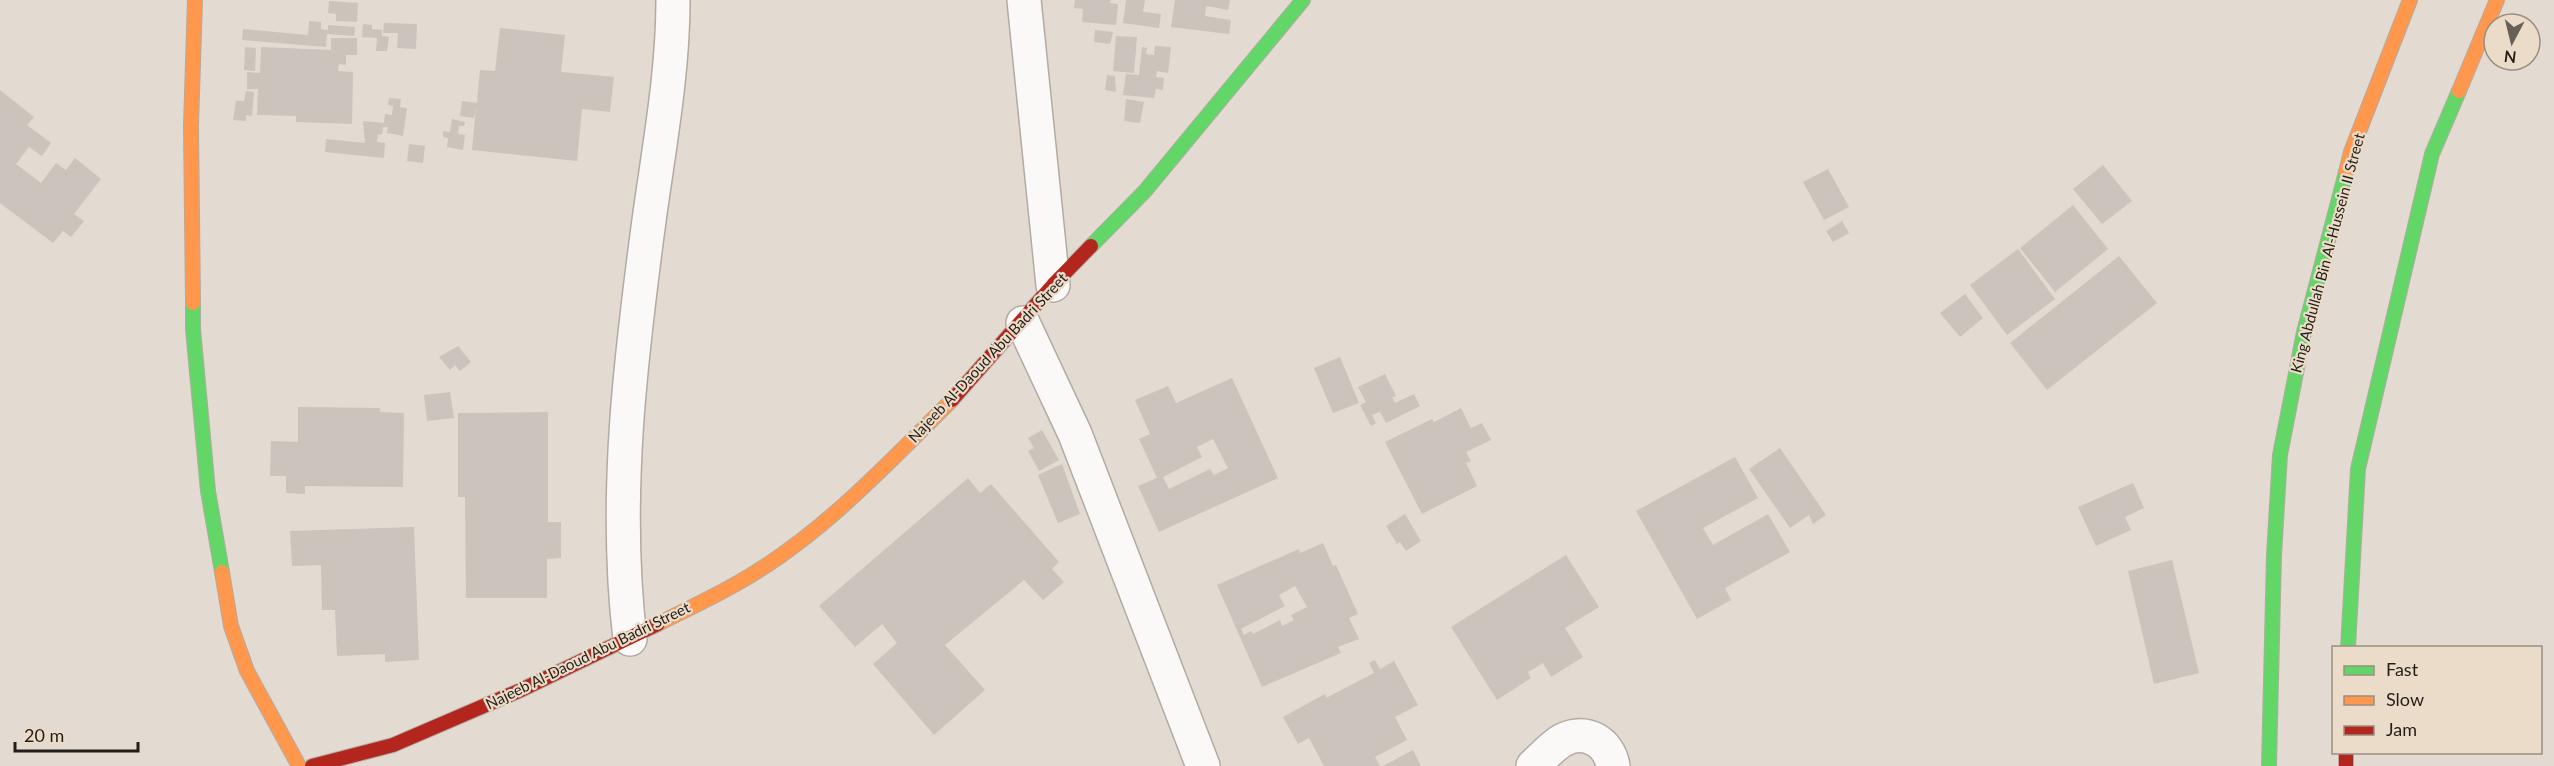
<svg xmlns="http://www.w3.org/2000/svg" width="2554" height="766" font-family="Lato,sans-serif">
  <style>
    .building { fill: #cbc4bd; fill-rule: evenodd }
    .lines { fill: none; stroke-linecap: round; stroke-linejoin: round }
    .street-casing { stroke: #b2aba3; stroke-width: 36 }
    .fast-casing { stroke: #b2aba3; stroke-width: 16 }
    .slow-casing { stroke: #b2aba3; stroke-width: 16 }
    .jam-casing { stroke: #b2aba3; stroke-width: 16 }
    .street { stroke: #fbf9f8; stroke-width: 33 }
    .fast { stroke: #63d668; stroke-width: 14 }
    .slow { stroke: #ff974d; stroke-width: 14 }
    .jam { stroke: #b3261e; stroke-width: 14 }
    .labels { text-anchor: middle; stroke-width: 4.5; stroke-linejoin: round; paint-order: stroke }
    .street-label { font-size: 15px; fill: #241e18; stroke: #ebdbc9 }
  </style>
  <rect width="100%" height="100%" fill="#e3dad1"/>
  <!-- building -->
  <g class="building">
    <path d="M1075,0H1111L1110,3L1118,4L1116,25L1082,22L1083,9L1074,8Z"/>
    <path d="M1126,0H1145L1143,12L1161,14L1159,28L1123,23Z"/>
    <path d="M1175,0H1230L1228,10L1206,6L1205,16L1231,20L1229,34L1171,27Z"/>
    <path d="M329,1L358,3L357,22L336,21V14L328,13Z"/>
    <path d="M309,21L321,22V29L328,30V25L355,27L354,36L327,34L326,47L242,40L243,29L308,35Z"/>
    <path d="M384,23L417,24L416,49L397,48L398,33H383Z"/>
    <path d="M363,24L372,25V29L382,30V36L389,37L387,51H376L377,38L362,37Z"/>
    <path d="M500,28L565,35L561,72L614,77L610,112L582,109L577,161L472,150L476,105L474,118L460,116L462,101L477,103L480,70L495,71Z"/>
    <path d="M1095,30L1113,32L1110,44L1094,42Z"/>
    <path d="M1116,36L1137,37L1134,73L1113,71Z"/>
    <path d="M331,38H357V55H346V65L339,64L338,71L353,72L352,124L296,122V116L257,115L258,89H247V72L260,73L261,47L331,50Z"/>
    <path d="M1155,46L1171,47L1168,73L1157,71L1156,77L1164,78L1163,90L1156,89L1154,98L1123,95L1126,74L1139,75L1142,47L1147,48L1146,54L1154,55Z"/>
    <path d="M245,47L256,48L255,71L244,70Z"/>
    <path d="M1107,75L1115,76L1116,92L1105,90Z"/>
    <path d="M0,90L34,117L27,125L51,143L42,156L29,147L16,164L41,183L56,163L66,170L75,158L101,179L74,214L84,221L71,237L63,231L53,243L0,203Z"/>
    <path d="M246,91L254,92L252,116L246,115V121L233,120L236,101H244Z"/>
    <path d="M389,98L401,99L400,107L407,108L403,136L387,133L388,127H383L382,135L378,134L377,142L385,143L384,158L325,152L326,139L365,143L363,121L384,123L385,114L392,115L393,106L388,105Z"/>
    <path d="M1126,99L1144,102L1140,123L1124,121Z"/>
    <path d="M452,119L465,122L464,126H459L458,134L465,135L463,150L447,147L448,138L443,137V131L450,132Z"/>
    <path d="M409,144L425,146L423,163L407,161Z"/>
    <path d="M2103,165L2132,201L2102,224L2073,189Z"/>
    <path d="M1828,169L1849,207L1824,220L1803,182Z"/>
    <path d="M2073,205L2108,249L2055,292L2020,248Z"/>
    <path d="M1842,221L1849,233L1833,242L1826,231Z"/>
    <path d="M2018,249L2055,299L2007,335L1970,285Z"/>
    <path d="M2119,256L2157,303L2047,390L2010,343Z"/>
    <path d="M1965,294L1983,318L1960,337L1940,313Z"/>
    <path d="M458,346L471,362L460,371L455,365L450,370L439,357Z"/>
    <path d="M1340,357L1359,403L1333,413L1314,368Z"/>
    <path d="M1385,374L1396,396L1392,397L1395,403L1414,394L1420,406L1386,423L1380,412L1372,415L1376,423L1371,426L1360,405L1366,402L1358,387Z"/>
    <path d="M1232,378L1278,478L1159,532L1138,486L1157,478L1139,439L1150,434L1135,400L1168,386L1176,403ZM1213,439L1228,468L1214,475L1210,469L1169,489L1163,477L1202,457L1197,447Z"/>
    <path d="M450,392L454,418L427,421L424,395Z"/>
    <path d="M298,407L380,408V412L404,413L403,487L305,486V494L286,493V476H270L271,441L298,442Z"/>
    <path d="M1461,408L1471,428L1482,423L1491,440L1466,452L1471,461L1466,463L1477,486L1422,514L1385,442L1432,419L1434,422Z"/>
    <path d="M548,412V522H561V558L547,559V598H466L465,497H458V413Z"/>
    <path d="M1042,430L1059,460L1039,471L1028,451L1034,448L1028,438Z"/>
    <path d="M1780,448L1826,515L1813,524L1809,515L1790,528L1749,469Z"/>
    <path d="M1735,457L1758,498L1703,528L1713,545L1768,514L1790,552L1725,588L1731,600L1697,619L1636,511Z"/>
    <path d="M1062,464L1080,514L1058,523L1038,475Z"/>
    <path d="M968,478L980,493L991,484L1059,562L1052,569L1064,582L1043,600L1024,580L945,645L985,690L934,735L873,664L897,643L882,624L855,647L819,606Z"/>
    <path d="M2133,483L2144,508L2125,517L2131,530L2096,546L2078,507Z"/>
    <path d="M1405,514L1421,541L1406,551L1400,542L1397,544L1386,526Z"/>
    <path d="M414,527L419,660L385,662V654L337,656L335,610H322L321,565L292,566L290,531Z"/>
    <path d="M1323,543L1333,566L1336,565L1358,614L1349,618L1359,639L1338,647L1341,653L1262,687L1217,585L1299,549L1300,553ZM1295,586L1307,607L1291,615L1294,620L1282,626L1280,620L1253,634L1251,631L1244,635L1241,629L1285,606L1279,595Z"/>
    <path d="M1566,555L1599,607L1565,628L1583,657L1551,677L1543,663L1528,672L1531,678L1497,700L1451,627Z"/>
    <path d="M2172,560L2199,673L2154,684L2128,571Z"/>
    <path d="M1375,660L1380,669L1394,661L1418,705L1395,717L1407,740L1375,757L1380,766H1324L1309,738L1298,744L1283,717L1325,694L1326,698L1374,673L1369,663Z"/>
    <path d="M1413,750L1421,766H1383Z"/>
  </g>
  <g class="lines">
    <!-- street casing -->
    <g class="street-casing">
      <g id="street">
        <path d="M1024,0L1053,285"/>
        <path d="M1023,323L1075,434L1203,766"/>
        <path d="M630,639C613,497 631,354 650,213C660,142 673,71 673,0"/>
        <path d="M1533,766C1542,758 1552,746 1563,740C1586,728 1609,742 1613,766"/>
      </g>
    </g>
    <!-- fast casing -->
    <g class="fast-casing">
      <g id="fast">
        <path d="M1091,246L1145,191L1303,0"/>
        <path d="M193,303V329L208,491L222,572"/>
        <path d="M2348,648L2358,469L2432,154L2459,91"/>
        <path d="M2269,766L2274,555L2280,455L2304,332L2346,172"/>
      </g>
    </g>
    <!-- slow casing -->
    <g class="slow-casing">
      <g id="slow">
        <path d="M2459,91L2497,0"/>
        <path d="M2346,172L2351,152L2410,0"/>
        <path d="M193,303L191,126L195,0"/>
        <path d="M222,572L231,626L247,671L299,766"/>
        <path d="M658,624C691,607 725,592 756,572C830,526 890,461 952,400"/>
      </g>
    </g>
    <!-- jam casing -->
    <g class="jam-casing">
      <g id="jam">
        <path d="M952,400L1053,285L1091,246"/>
        <path d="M2346,752V766"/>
        <path d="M312,766L393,745L521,690L658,624"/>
      </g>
    </g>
    <!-- street -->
    <use href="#street" class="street"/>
    <!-- fast -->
    <use href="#fast" class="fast"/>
    <!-- slow -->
    <use href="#slow" class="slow"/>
    <!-- jam -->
    <use href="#jam" class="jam"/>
  </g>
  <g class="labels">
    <!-- street labels -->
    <g class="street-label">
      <text transform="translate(2328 253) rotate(-75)" y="5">King Abdullah Bin Al-Hussein II Street</text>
      <text transform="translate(988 358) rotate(-47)" y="5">Najeeb Al-Daoud Abu Badri Street</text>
      <text transform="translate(588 656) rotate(-26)" y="5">Najeeb Al-Daoud Abu Badri Street</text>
    </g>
  </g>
  <!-- legend -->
  <rect x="2332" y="646" width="210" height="108" fill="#ebdbc9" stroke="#9b8f82" stroke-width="1.5"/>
  <rect x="2344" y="666" width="30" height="9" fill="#63d668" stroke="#9b8f82" stroke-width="1.5"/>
  <text x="2386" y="676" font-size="18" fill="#241e18">Fast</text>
  <rect x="2344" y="696" width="30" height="9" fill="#ff974d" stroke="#9b8f82" stroke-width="1.5"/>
  <text x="2386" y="706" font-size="18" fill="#241e18">Slow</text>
  <rect x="2344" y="726" width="30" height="9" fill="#b3261e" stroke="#9b8f82" stroke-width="1.5"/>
  <text x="2386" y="736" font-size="18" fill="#241e18">Jam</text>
  <!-- north arrow -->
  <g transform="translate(2512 42) rotate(187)"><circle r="28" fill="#ebdbc9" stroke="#9b8f82" stroke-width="1.5"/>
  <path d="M0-4.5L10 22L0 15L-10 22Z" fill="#676059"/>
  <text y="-9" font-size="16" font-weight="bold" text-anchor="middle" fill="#241e18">N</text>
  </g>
  <!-- scale -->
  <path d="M15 742v9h123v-9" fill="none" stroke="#241e18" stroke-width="3"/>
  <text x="24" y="742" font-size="18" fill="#241e18" stroke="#ebdbc9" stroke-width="4.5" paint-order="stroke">20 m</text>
</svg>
